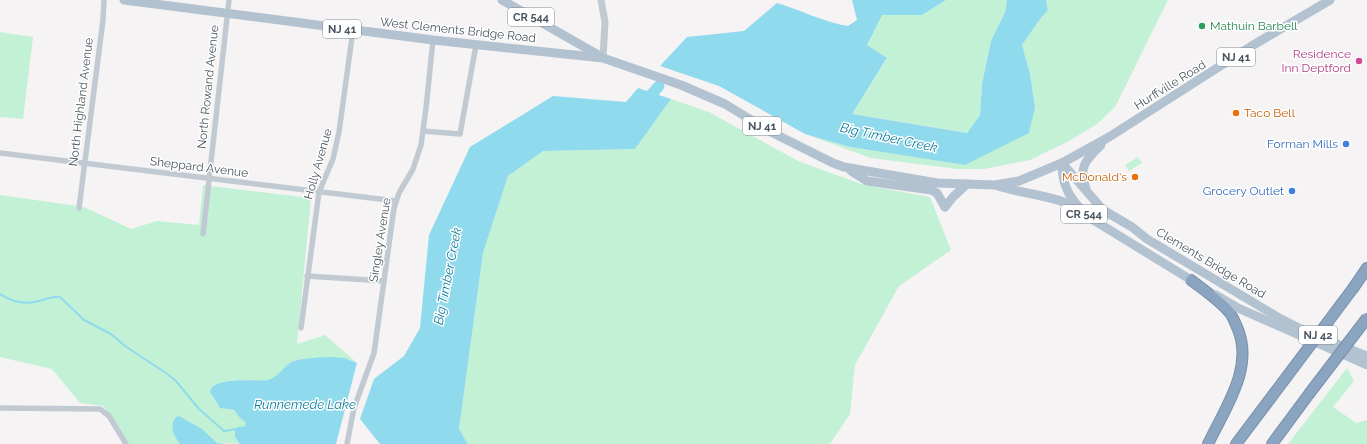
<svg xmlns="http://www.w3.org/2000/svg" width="1367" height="444" font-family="Raleway,sans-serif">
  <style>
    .green { fill: #c3f1d5 }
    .water { fill: #90daee }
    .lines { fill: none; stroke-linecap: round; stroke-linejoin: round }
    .stream { stroke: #90daee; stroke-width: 2 }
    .river { stroke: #90daee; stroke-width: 11 }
    .motorway-casing { stroke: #7690ad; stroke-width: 12 }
    .minor { stroke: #c1cad2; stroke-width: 5.5 }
    .tertiary { stroke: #c1cad2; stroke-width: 7 }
    .primary { stroke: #b3c2d1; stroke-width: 9 }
    .motorway { stroke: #8ba5c1; stroke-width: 10 }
    .motorway-bridge-casing { stroke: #7690ad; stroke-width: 12; stroke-linecap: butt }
    .motorway-bridge { stroke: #8ba5c1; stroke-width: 10 }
    .leisure-dot { fill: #2e9e5b; stroke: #fff; stroke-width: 1.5 }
    .hotel-dot { fill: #d1479c; stroke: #fff; stroke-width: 1.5 }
    .food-dot { fill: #e8710a; stroke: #fff; stroke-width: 1.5 }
    .shop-dot { fill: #3f7fe0; stroke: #fff; stroke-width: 1.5 }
    .labels { text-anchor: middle; stroke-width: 3; stroke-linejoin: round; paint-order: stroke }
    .shield { fill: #fff; stroke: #808990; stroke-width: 1 }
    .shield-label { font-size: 11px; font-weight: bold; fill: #4a5661 }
    .leisure-label { font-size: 12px; fill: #27864d; stroke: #fff; text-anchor: start }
    .street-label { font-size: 12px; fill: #4a5661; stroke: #fff }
    .hotel-label { font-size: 12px; fill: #b23c85; stroke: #fff; text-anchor: end }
    .food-label { font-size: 12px; fill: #c56008; stroke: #fff; text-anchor: start }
    .shop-label { font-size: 12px; fill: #366cbe; stroke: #fff; text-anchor: end }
    .water-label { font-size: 13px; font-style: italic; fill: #0c7c9b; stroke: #fff }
  </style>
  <rect width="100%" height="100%" fill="#f5f3f3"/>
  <!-- green -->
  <g class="green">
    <path d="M946,0H1007L1005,12L991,41L982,84L980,115L967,133L852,114L887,59L867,45L882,14L922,15Z"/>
    <path d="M1046,0H1168L1115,107L1097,124L1069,141L1030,160L984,169H957L871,158L805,134L850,147L965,165L1035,107L1030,74L1022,45L1040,19L1048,10Z"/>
    <path d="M0,32L33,37L23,119L0,117Z"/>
    <path d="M671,99L709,112L798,161L864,185L930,197L951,250L899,286L855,365L850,414L830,444H468L459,429L483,253L508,176L543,151L635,149Z"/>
    <path d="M1138,157L1142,163L1129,171L1125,165Z"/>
    <path d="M203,185L311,198L297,344L325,335L357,363C338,356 323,356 303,361C300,361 297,360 294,361C285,365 280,377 269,380C256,383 213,374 210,392L219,407L235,411L246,424V426L235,429V437L240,444L217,443L175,418C169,427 175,436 180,444H125L104,406L80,403L52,369L0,357V195L84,207L131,229L157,221L199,225Z"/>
    <path d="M1347,368L1354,381L1333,407L1356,423L1367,420V444H1288Z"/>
  </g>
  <!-- water -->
  <g class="water">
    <path d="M852,0H946L922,15H882L867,45L887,58L852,114L967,133L980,115L982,84L991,41L1005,12L1007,0H1046L1048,10L1040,19L1022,45L1030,74L1035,107L1029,133L965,165L850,147L805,134L719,86L660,66L687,37L744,31L777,3C801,10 823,22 848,26L857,20Z"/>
    <path d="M638,88L671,99L635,149L543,151L508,176L483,253L459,429L468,444H380L360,419L374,379L404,356L420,328L429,235L470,147L553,96L626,102Z"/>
    <path d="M332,357L344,358L357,363L336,444H240L235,437V430L238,427L246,426L245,422L240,418L234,410L220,408L210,392C213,375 255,382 268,380C279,377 284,365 294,361C304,358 321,357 332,357Z"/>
    <path d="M179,416L202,429L217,443L226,444H180C174,436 169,427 175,418Z"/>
  </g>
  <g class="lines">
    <!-- stream -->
    <path class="stream" d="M0,294C11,301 25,305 39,301C46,299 53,296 60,297L84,320L111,334L125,346L166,373L176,381L199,409L224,431L237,429"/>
    <!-- river -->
    <path class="river" d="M643,104L659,86"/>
    <!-- motorway casing -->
    <g class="motorway-casing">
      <g id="motorway">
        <path d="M1191,280C1204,290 1219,300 1230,313C1233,317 1235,323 1237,327C1255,367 1225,408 1208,444"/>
        <path d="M1354,287L1367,268"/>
        <path d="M1236,444L1282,383"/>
        <path d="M1272,444L1309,394"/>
      </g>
    </g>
    <!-- minor -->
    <g class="minor">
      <path d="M423,131L460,134L476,45"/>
      <path d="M0,153L396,201"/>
      <path d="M79,208L103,20L104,0"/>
      <path d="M203,234L229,0"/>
      <path d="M307,276L384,281"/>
      <path d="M301,328L319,192L333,159L339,132L353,30"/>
      <path d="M0,408L100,409L109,416L126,444"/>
      <path d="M347,444L354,408L374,353L394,208L399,193L413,169L421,145L426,108L433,40"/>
    </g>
    <!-- tertiary -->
    <path class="tertiary" d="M601,0L605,22L603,58"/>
    <!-- primary -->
    <g class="primary">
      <path d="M124,0L433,40L603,58L681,85L725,104L771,132L833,163L844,167L937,183L995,185L1019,181L1062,163L1109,137L1250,47L1330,0"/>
      <path d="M502,0L600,56"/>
      <path d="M1062,163L1103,210L1132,227L1147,239L1189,264L1281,319L1305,331"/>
      <path d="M1062,163C1062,182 1067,195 1081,209"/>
      <path d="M851,171L867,181L931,190L937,193L945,207"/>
      <path d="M998,186C1020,193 1041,194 1064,202L1196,283"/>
      <path d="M1086,189C1078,166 1086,160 1101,145"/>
      <path d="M945,207L953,197L967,184"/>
      <path d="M1216,295L1238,308L1367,365"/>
      <path d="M1322,338L1367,356"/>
    </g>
    <!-- motorway -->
    <use href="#motorway" class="motorway"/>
    <!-- motorway-bridge casing -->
    <g class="motorway-bridge-casing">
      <g id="motorway-bridge">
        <path d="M1282,383L1354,287"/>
        <path d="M1309,394L1367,318"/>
      </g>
    </g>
    <!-- motorway-bridge -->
    <use href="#motorway-bridge" class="motorway-bridge"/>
  </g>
  <!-- markers -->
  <circle class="leisure-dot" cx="1202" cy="26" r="4"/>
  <circle class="hotel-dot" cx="1359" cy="61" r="4"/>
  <g class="food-dot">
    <circle cx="1236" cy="113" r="4"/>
    <circle cx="1135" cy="177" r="4"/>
  </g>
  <g class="shop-dot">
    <circle cx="1346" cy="144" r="4"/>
    <circle cx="1292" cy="191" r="4"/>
  </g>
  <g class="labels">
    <!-- shield labels -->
    <g class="shield">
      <rect x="508" y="8" width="46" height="18" rx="3"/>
      <rect x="323" y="20" width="38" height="18" rx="3"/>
      <rect x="1217" y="48" width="38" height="18" rx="3"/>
      <rect x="743" y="117" width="38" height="18" rx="3"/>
      <rect x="1061" y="205" width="46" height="18" rx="3"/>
      <rect x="1299" y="326" width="38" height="18" rx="3"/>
    </g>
    <g class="shield-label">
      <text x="531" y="21">CR 544</text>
      <text x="342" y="33">NJ 41</text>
      <text x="1236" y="61">NJ 41</text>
      <text x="762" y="130">NJ 41</text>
      <text x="1084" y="218">CR 544</text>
      <text x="1318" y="339">NJ 42</text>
    </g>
    <!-- leisure labels -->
    <g class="leisure-label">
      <text x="1210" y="30">Mathuin Barbell</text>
    </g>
    <!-- street labels -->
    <g class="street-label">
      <text transform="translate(458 30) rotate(6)" y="4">West Clements Bridge Road</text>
      <text transform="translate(1170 85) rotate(-32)" y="4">Hurffville Road</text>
      <text transform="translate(208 87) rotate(-84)" y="4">North Rowand Avenue</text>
      <text transform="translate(81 102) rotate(-83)" y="4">North Highland Avenue</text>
      <text transform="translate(318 164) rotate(-74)" y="4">Holly Avenue</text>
      <text transform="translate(199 167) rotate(7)" y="4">Sheppard Avenue</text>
      <text transform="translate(380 240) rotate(-81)" y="4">Singley Avenue</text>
      <text transform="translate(1211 263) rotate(31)" y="4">Clements Bridge Road</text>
    </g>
    <!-- hotel labels -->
    <g class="hotel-label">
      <text x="1351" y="58">Residence<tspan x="1351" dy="14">Inn Deptford</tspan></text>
    </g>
    <!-- food labels -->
    <g class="food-label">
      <text x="1244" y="117">Taco Bell</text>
      <text x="1127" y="181" text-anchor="end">McDonald's</text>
    </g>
    <!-- shop labels -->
    <g class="shop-label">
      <text x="1338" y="148">Forman Mills</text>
      <text x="1284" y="195">Grocery Outlet</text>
    </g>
    <!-- water labels -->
    <g class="water-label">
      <text transform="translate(889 137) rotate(12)" y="5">Big Timber Creek</text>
      <text transform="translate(447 276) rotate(-79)" y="5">Big Timber Creek</text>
      <text x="305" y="409">Runnemede Lake</text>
    </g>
  </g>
</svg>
